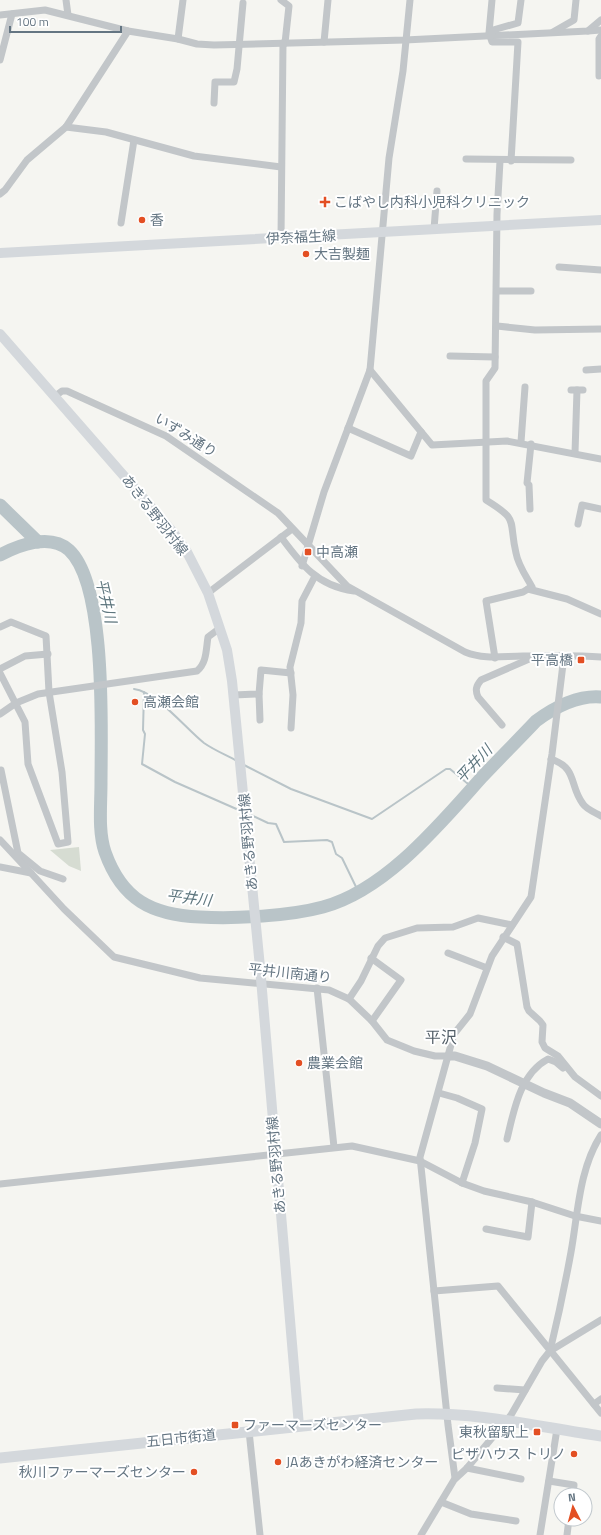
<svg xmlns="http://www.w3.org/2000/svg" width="601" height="1535" font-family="'Titillium Web','Noto Sans JP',sans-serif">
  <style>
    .green { fill: #d6dcd2 }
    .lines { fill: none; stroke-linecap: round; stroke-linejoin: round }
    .stream { stroke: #b9c4c8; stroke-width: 2 }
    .river { stroke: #b9c4c8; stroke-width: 13 }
    .minor { stroke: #c2c6c9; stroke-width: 7 }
    .tertiary { stroke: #c2c6c9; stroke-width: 9 }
    .secondary { stroke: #d4d8dc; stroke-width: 10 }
    .primary { stroke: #d4d8dc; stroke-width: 11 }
    .poi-dot { fill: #e34f23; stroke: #fff; stroke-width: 1.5 }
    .labels { text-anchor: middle; stroke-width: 4; stroke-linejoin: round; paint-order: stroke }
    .poi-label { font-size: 14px; fill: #647582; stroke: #fff; text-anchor: start }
    .street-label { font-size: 14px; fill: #647582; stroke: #fff }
    .water-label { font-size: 15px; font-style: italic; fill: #5f777f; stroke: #fff }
    .quarter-label { font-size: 16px; fill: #525e67; stroke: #fff }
  </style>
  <rect width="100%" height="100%" fill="#f5f5f1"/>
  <!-- green -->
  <path class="green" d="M79,847L81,871L69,866L50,850Z"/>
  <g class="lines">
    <!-- stream -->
    <g class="stream">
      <path d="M134,689C157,692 186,729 204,743C214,750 226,755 237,761"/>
      <path d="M144,692L143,730L145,734L142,764L175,782L241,811"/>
      <path d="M244,765L291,789L372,819L446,769H450L473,788"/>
      <path d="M249,814L268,823L276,824L284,842L327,840L332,842L336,854L342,858L358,891"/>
    </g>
    <!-- river -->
    <g class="river">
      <path d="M0,505L38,542"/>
      <path d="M0,555C19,545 50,533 69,550C107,585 101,732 101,783C101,806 98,831 105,852C122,900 152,915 200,917C235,919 290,916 323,907C386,890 440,824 482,777C500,758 518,740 536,721C555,707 577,695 601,697"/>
    </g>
    <!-- minor -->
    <g class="minor">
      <path d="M66,0L68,15"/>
      <path d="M281,0L289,6L285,43"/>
      <path d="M492,0L489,33L492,42H518L511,161"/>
      <path d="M0,15L45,10L128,31L178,39L197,44L214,45L405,40L588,31L601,20"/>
      <path d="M588,31L601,30"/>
      <path d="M553,32L574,20L576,0"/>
      <path d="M491,36L493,30L518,23L521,0"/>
      <path d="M178,39L183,0"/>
      <path d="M324,42L328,0"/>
      <path d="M0,60L12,14"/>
      <path d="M599,76V39L601,36"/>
      <path d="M214,103L215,82H234L237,69L243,3"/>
      <path d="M66,127L106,132L194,156L281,167"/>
      <path d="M466,159L571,160"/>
      <path d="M500,161L497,214L495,368L486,381V500C520,521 508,519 516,553C518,565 526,576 532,587L528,589L567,599L601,614"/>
      <path d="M0,194L5,190L27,160L66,127L128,31"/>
      <path d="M121,223L134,140"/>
      <path d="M434,229L437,191"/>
      <path d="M281,238L283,43"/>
      <path d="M559,267L601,270"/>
      <path d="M497,291H531"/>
      <path d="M497,326L535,330L601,329"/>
      <path d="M450,356L495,357"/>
      <path d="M370,370L432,445L507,441L601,459"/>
      <path d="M586,370L601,369"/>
      <path d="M571,390H583"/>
      <path d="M54,397L62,391H67L166,436L278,513L347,586L465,652C485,660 503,656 523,656C549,656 575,655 601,657"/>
      <path d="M348,428L411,456L421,432"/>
      <path d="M521,442L525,387"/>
      <path d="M575,453L577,390"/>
      <path d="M530,509L529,485L527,483L531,444"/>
      <path d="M578,524L582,505L601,509"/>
      <path d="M281,537C301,564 317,586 354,591"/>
      <path d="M302,566L324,492L370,370L389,158L403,71L410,0"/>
      <path d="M208,593L292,529"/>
      <path d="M0,627L11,622L46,636L49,692L62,772L68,842L58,844L28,764L25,722L0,673"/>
      <path d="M495,658L486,601L523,592L528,589"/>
      <path d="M0,669L25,656L48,654"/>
      <path d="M259,694L260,720"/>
      <path d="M234,695L259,694L261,670L291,673"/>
      <path d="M0,714L16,703L38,694L197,671C207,663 206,649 208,637L220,628"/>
      <path d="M502,725L478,697C475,690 476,686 481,680L536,656"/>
      <path d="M291,728L293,695L290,667L301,623L302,601L315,576"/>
      <path d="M551,759C578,768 569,786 583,804C586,809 596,813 601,816"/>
      <path d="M1,770L18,853L40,871L63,879"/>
      <path d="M0,840L31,873"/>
      <path d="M0,867L31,873L64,909L114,957L200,978L329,990L349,999L372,1021L387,1040L414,1051L435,1056H449"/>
      <path d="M503,937L517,944L527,1007L529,1011L540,1021L543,1025L542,1042L545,1048L558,1056L575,1077L601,1096"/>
      <path d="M448,953L487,968"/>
      <path d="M371,958L401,980L372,1021"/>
      <path d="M317,988L334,1147"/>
      <path d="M349,999L361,981L378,946L385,938L417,928L453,927L478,918L512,925"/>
      <path d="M439,1093L457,1098L482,1109L475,1143L462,1183"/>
      <path d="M507,1139C514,1110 520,1074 548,1059L556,1062L563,1068"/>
      <path d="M0,1184L352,1146L420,1161L462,1183L484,1191L532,1202L575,1216L601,1221"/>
      <path d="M486,1229L528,1237L532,1202"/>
      <path d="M434,1291L498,1286L601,1413"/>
      <path d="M550,1351C558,1318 565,1285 571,1252C578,1213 579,1169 601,1135"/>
      <path d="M497,1388L525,1390"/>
      <path d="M594,1404L601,1399"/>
      <path d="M249,1431L260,1535"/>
      <path d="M467,1468L521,1479"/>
      <path d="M455,1478L448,1425L420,1157L454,1034L470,1014L492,956L531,897L552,754L564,656"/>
      <path d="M549,1481L574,1485L573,1495"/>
      <path d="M441,1502L471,1514L516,1521"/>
      <path d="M421,1535L454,1480L467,1468L511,1415L542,1361L550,1351L601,1320"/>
      <path d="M540,1535L557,1429"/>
      <path d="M567,1535L569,1519"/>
    </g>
    <!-- tertiary -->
    <path class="tertiary" d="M449,1056H455L487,1066L544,1093L570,1103L601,1124"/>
    <!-- secondary -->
    <g class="secondary">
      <path d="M0,253L601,220"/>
      <path d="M0,334L172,531L187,552L208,593L227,650L232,681L260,967L299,1426"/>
    </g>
    <!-- primary -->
    <path class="primary" d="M0,1458L416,1414C478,1412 539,1427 601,1436"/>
  </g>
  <!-- markers -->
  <g class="poi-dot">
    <path d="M323 196h4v4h4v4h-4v4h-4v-4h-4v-4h4z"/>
    <circle cx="142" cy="220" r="4"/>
    <circle cx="306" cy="254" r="4"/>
    <rect x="304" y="548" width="8" height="8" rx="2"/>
    <rect x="577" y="656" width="8" height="8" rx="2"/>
    <circle cx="135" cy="702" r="4"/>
    <circle cx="299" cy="1063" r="4"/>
    <rect x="231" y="1421" width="8" height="8" rx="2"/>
    <rect x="533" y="1428" width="8" height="8" rx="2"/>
    <circle cx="574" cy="1454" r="4"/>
    <circle cx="278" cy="1462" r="4"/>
    <circle cx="194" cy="1472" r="4"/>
  </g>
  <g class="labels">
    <!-- poi labels -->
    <g class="poi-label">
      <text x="334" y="207">こばやし内科小児科クリニック</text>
      <text x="150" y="225">香</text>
      <text x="314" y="259">大吉製麺</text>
      <text x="316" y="557">中高瀬</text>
      <text x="573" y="665" text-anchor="end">平高橋</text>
      <text x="143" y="707">高瀬会館</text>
      <text x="307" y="1068">農業会館</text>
      <text x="243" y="1430">ファーマーズセンター</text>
      <text x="529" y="1437" text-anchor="end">東秋留駅上</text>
      <text x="566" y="1459" text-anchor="end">ピザハウス トリノ</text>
      <text x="286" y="1467">JAあきがわ経済センター</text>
      <text x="186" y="1477" text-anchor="end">秋川ファーマーズセンター</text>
    </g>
    <!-- street labels -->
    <g class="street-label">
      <text transform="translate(301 237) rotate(-3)" y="5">伊奈福生線</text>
      <text transform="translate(186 435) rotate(32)" y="5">いずみ通り</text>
      <text transform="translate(155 515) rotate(52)" y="5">あきる野羽村線</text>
      <text transform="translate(248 842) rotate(-95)" y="5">あきる野羽村線</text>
      <text transform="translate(290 973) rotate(6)" y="5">平井川南通り</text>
      <text transform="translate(276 1165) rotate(-95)" y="5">あきる野羽村線</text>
      <text transform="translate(181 1438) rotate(-6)" y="5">五日市街道</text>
    </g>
    <!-- water labels -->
    <g class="water-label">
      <text transform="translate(106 601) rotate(77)" y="5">平井川</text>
      <text transform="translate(474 764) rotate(-47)" y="5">平井川</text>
      <text transform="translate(189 898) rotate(7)" y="5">平井川</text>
    </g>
    <!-- quarter labels -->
    <g class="quarter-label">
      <text x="441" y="1043">平沢</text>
    </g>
  </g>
  <!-- north arrow -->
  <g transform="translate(573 1507) rotate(354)"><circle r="19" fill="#ffffff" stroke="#c1c8cd"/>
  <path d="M0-3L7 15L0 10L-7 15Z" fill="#e34f23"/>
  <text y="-6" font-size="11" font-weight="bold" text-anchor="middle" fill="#647582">N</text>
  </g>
  <!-- scale -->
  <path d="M10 26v6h111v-6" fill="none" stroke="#647582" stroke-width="2"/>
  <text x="16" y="26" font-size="12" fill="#647582" stroke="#ffffff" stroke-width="3" paint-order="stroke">100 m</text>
</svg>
